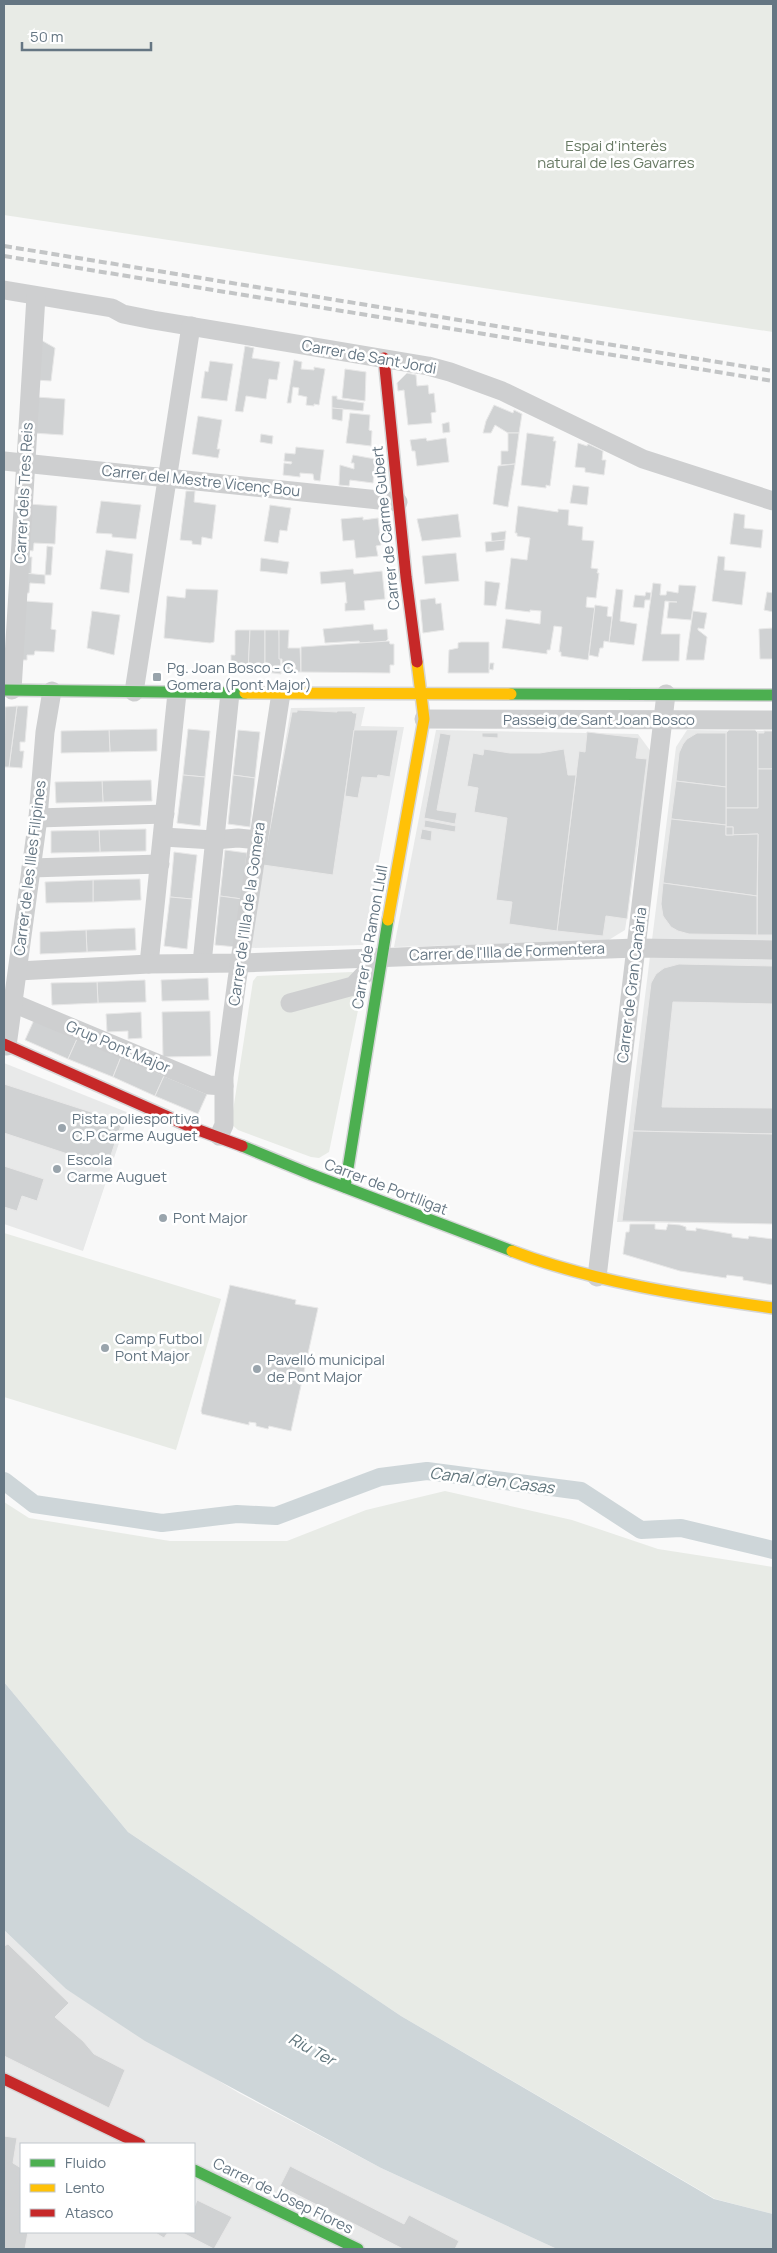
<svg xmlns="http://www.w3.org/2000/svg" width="777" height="2253" font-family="Manrope,sans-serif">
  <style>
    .built { fill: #e8e9e9; fill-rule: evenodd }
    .green { fill: #e8ebe6 }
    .water { fill: #ced6d9 }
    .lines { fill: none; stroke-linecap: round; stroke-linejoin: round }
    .canal { stroke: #ced6d9; stroke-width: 18 }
    .building { fill: #d0d2d3; stroke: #e8e8e8 }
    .fast-casing { stroke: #d5d6d7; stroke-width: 14 }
    .slow-casing { stroke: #d5d6d7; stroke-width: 14 }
    .jam-casing { stroke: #d5d6d7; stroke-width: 14 }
    .street { stroke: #cecfd0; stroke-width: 19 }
    .fast { stroke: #4caf50; stroke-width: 11 }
    .slow { stroke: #ffc107; stroke-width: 11 }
    .jam { stroke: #c62828; stroke-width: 11 }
    .rail { stroke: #c3c5c6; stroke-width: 4; stroke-dasharray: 8 4; stroke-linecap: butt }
    .poi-dot { fill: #99a4ac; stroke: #fff; stroke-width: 2 }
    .labels { text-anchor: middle; stroke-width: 5; stroke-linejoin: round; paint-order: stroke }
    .park-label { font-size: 15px; fill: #687a64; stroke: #fff }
    .street-label { font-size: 15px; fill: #657683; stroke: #fff }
    .poi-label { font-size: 15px; fill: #657683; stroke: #fff; text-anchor: start }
    .water-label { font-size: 16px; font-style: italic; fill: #60757c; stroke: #fff }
  </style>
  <rect width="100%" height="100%" fill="#f9f9f9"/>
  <!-- built -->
  <g class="built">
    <path d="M365,707L361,726L404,727L363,945L250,948L291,708Z"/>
    <path d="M436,730L638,734L652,753L625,930L607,941L394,947Z"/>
    <path d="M687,730L773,731V1224L617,1222L676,747Z"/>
    <path d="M4,1063L129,1113L83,1251L4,1224Z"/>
    <path d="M4,1930L66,1989L239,2093L381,2168L557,2249H4ZM21,2144H194V2232H21Z"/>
  </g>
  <!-- green -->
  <g class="green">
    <path d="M4,4H773V332L4,215Z"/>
    <path d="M352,972L360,976L363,986L329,1152L319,1158L311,1157L238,1130L231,1124L253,981L257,976Z"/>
    <path d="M4,1233L221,1299L176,1450L4,1397Z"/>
    <path d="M445,1491L572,1520L658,1549L773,1567V2214L715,2199L401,2016L128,1832L4,1682V1502L29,1518L170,1541H287L366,1510Z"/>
  </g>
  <!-- water -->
  <path class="water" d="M4,1682L128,1832L401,2016L714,2199L773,2214V2249H557L381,2168L145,2041L66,1989L4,1930Z"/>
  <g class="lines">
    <!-- canal -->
    <path class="canal" d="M4,1481L34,1504L162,1523L237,1514L276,1516L380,1477L427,1471L581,1491L641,1530L681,1528L773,1550"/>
  </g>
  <!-- building -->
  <g class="building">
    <path d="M41,340L55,348L51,381L36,380Z"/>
    <path d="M245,346L254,348L252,358L280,362L277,380L269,379L266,399L246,396L243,412L235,411Z"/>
    <path d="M294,360L302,362L301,369L314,370V367L325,369L319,405L314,404V406L306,405L307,397L298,395L299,388L293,387L291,403H287Z"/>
    <path d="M210,361L233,364L227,401L201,398L205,371L208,372Z"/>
    <path d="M345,369L366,372L365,401L342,398Z"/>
    <path d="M407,373L416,375L417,386L428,385L429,394L434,393L436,412L431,413L432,423L408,425L404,390L398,391L397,383Z"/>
    <path d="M332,396H337V399L364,403L363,411L332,408Z"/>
    <path d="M36,397L65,399L63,435L33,433Z"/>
    <path d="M494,405L513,413L514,410L522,414L519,433H508L495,425L491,433H483L486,421Z"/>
    <path d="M332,408L343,409L342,421L332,419Z"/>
    <path d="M350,413L370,415L369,430L372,431L371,446L346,443Z"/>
    <path d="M198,416L222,420L217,449H220L218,458L192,454Z"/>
    <path d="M449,422L450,432L443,433L442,424Z"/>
    <path d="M508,433H519L515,464L501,465V451H508Z"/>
    <path d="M527,433L554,437L553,441H556L550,486L546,485V488L521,485Z"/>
    <path d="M261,434L273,436L272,444L260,442Z"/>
    <path d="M426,438L427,441L446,438L449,462L417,466L415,451H412L410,440Z"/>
    <path d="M578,443L587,446L588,444L603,451L602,460H606L604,475L585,472V468L575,467Z"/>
    <path d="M296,447L324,450L320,481L314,480L313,474L300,473V477L283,475L284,463L291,464L292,462L284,461L285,453L295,454Z"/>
    <path d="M353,455L375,459L373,483L350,480L349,486L339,485L340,465L354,469V463H351Z"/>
    <path d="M515,464L508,507L493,504L498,466Z"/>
    <path d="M573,485L589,487L587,505L570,503Z"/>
    <path d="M186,491H195L194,502L216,505L212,539L202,537L201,545L192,544V541L180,540Z"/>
    <path d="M101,501L141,505L136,539L112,537V534L96,533Z"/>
    <path d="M28,504L57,506L55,544L34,543L33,551L26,550Z"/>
    <path d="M270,505L291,508L287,531L280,530L278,543L264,541Z"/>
    <path d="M518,506L558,512V509L569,510L568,525L583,527L582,540L594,541L591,568L598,569L597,573H599L596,598L587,597L586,607L595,608L588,660L561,656V652H559L562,627L554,626L550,650H547V654L502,648L506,619L540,624L541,611L530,610V612L505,609L511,558L527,560L530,538L517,536V533H515Z"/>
    <path d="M734,513L745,515L744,528L763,530L761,548L730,544Z"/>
    <path d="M458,514L461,537L422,541L417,519Z"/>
    <path d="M363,517V520L378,518L381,545L376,546L378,556L356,558L354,540L343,541L341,519Z"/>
    <path d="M506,531L505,540L492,542L491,533Z"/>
    <path d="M505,540L504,550L486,552L485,542Z"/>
    <path d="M47,546L53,547L51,575H45Z"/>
    <path d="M106,550L133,554L129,593L100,589Z"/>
    <path d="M456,553L459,581L425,584L422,556Z"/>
    <path d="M718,556L725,557L724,570L746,572L742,605L712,601Z"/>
    <path d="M25,557H32L31,574L24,573Z"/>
    <path d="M261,558L289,562L287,574L260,571Z"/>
    <path d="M353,569L354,574L382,571L385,599L364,601L365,610L345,611V603H347L345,582L321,584L320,572Z"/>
    <path d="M24,573L45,575V584L30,583L29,593H23Z"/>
    <path d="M485,581L500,583L496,606L484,605Z"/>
    <path d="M653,583L661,584L660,595H666L667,591L678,593L679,585L696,586L691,620L667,618L669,602H677L665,601L661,634H680L679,661H642Z"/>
    <path d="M186,589L218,590L214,642L210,643L164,638L167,596L185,598Z"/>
    <path d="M616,589L623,590L620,621L637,624L634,645L609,642Z"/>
    <path d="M646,592L651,593L650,600H645L644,608L633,607L635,595L645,596Z"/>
    <path d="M767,592L773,593V612L764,610Z"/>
    <path d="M435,598L436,604L441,603L444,630L423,633L420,600Z"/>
    <path d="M25,601L53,603L51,629L56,630L54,652L35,651L34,655H27V660H18Z"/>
    <path d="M595,605L608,607L607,616L612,617L609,642L604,641L603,648H600L598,657L589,655Z"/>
    <path d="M92,611L120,615L114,655L87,648Z"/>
    <path d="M693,611L707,613L704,629L698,628V630L707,637L704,660H686Z"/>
    <path d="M373,624L374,630L387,629L388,639L385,642L360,643L359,641L325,643L323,629Z"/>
    <path d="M773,628V659H760L759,629Z"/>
    <path d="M237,630H250L248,672L244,674L231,672V655H235V631Z"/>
    <path d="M250,630H265V672H248Z"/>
    <path d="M265,630H279L281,674L265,672Z"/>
    <path d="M279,630H289L288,648H300L301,672H282V659H279Z"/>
    <path d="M389,641L390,644H394V665H390V673L301,672V647Z"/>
    <path d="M461,642H489V673H448L449,650L458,648V643Z"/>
    <path d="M490,663H494L493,670L489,669Z"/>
    <path d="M17,706H28L25,742H20V751H24L22,768L9,767Z"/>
    <path d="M17,706L9,767H4L5,707Z"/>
    <path d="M297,710L337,712V711H352L353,713H357L333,875L263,865L292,712H297Z"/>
    <path d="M157,729V751L110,752L109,730Z"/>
    <path d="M188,729L210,731L205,777L183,775Z"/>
    <path d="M109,730L110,752L61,753V731Z"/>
    <path d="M238,730L260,732L255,778L233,775Z"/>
    <path d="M354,730H398L390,777L378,775L377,778L362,777L358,798L345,796Z"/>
    <path d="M729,730H755L758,733V808H726V733Z"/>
    <path d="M764,731H773V769H758V733H764Z"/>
    <path d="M587,732L639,738L636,758L647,759L627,919L606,916L603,936L557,931L579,751L585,752Z"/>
    <path d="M440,733L451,735L437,810L457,813L455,824L424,818Z"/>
    <path d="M482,733H498V738L482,737Z"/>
    <path d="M697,733H726V787L676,781L679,753L683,744L687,739Z"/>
    <path d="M484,749L510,753H540L564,749L568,775H576L557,931L509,924L512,902L496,900L507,818L474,812L478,788L467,786L473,753L483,755Z"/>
    <path d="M758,769H773V935H757L758,834L733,835V827H726V808H758Z"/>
    <path d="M183,775L205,777L200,826L177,823Z"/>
    <path d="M233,775L255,778L250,827L228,824Z"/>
    <path d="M151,780L152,801L103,802L102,781Z"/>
    <path d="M102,781L103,802L56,803L55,782Z"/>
    <path d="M676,781L726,787V825L671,819Z"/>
    <path d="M671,819L726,825V835L758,834L757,896L663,883Z"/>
    <path d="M425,820L456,826L455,832L424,827Z"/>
    <rect x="726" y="827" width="7" height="8"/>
    <path d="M146,829V851L100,852L99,830Z"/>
    <path d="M422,829L432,831L431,841L420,839Z"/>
    <path d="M99,830L100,852L51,853V831Z"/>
    <path d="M225,850L247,853L242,899L220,896Z"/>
    <path d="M174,852L197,855L192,899L170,897Z"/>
    <path d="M140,879L141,900L93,902V880Z"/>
    <path d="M93,880V902L46,903L45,882Z"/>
    <path d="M663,883L757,896V935L689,934L678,931L671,927L663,916L661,904Z"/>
    <path d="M220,896L242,899L237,947L215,945Z"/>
    <path d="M170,897L192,899L187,949L164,946Z"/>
    <path d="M135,928L136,950L87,952L86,930Z"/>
    <path d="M86,930L87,952L40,954V932Z"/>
    <path d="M679,964L773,966V1004L673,1002L662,1107L773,1108V1134L633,1131L651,983L656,974L664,968Z"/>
    <path d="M208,978L209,1000L162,1001L161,980Z"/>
    <path d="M145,980L146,1002L98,1003L97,982Z"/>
    <path d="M97,982L98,1003L52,1005L51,983Z"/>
    <path d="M210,1011L211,1056L163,1057L162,1012Z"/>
    <path d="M141,1012L142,1038L128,1039V1031L107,1032L106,1014Z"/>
    <path d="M34,1020L77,1039L68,1059L25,1040Z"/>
    <path d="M77,1039L121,1057L113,1077L68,1059Z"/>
    <path d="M121,1057L164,1076L155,1096L113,1077Z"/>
    <path d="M164,1076L207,1094L198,1114L155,1096Z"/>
    <path d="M4,1084L122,1122L107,1167L4,1133Z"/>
    <path d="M633,1131L773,1134V1224L622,1221Z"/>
    <path d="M4,1166L44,1179L37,1201L22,1196L17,1211L4,1207Z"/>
    <path d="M630,1224H655V1229L666,1230L668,1224L680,1225L686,1227V1230L696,1231V1228L732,1234V1237L748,1239L749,1236L773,1239V1285L743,1280V1277L727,1275L726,1278L680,1271L623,1254L626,1232H629Z"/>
    <path d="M230,1285L296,1300L295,1304L318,1308L291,1431L269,1426L268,1429L256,1426V1423L249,1422V1425L202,1414L201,1411Z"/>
    <path d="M8,1944L69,2003L55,2017L83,2041L94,2054L125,2070L109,2108L4,2056V1946Z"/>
    <path d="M4,2136L17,2138L13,2163L21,2168V2232H28L25,2249H4Z"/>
    <path d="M290,2166L404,2224L409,2215L459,2241L455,2249H403L280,2186Z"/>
    <path d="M197,2200L232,2217L214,2249L181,2232H194V2208Z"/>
    <path d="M154,2232H168L164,2238Z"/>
  </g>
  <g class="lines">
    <!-- fast casing -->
    <g class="fast-casing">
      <g id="fast">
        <path d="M4,690L245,693"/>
        <path d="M511,694L773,695"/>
        <path d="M242,1146L310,1174L512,1251"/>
        <path d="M345,1187L388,920"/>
        <path d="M194,2170L358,2249"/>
      </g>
    </g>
    <!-- slow casing -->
    <g class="slow-casing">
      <g id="slow">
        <path d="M245,693L511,694"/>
        <path d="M388,920L424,719L417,662"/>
        <path d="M512,1251C593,1282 687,1296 773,1308"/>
      </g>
    </g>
    <!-- jam casing -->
    <g class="jam-casing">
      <g id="jam">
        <path d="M384,358L406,577L417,662"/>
        <path d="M4,1044L193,1128L242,1146"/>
        <path d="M4,2079L140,2144"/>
      </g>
    </g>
    <!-- street -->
    <g class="street">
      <path d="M4,290L112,308L123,314L153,320L428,366L450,372L502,391L643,459L773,501"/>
      <path d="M4,461L398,502"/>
      <path d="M12,690L36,296"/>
      <path d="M134,692L191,326"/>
      <path d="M424,719L773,720"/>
      <path d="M38,818L165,814"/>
      <path d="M163,837L214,840L238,838L258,840"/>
      <path d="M31,868L160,864"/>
      <path d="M202,963L230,693"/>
      <path d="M149,964L177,693"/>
      <path d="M18,971L149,964L240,963L636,948L773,950"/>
      <path d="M13,1003L209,1085L224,1086"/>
      <path d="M290,1003L353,986L382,956"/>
      <path d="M7,1046L38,818L45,732L52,691"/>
      <path d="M219,1136L224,1125V1077L237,980L281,693"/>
      <path d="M597,1277L666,694"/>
    </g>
    <!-- fast -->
    <use href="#fast" class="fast"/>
    <!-- slow -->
    <use href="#slow" class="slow"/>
    <!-- jam -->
    <use href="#jam" class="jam"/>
    <!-- rail -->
    <g class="rail">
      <path d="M4,246L773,371"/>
      <path d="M4,256L773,381"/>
    </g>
  </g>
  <!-- markers -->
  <g class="poi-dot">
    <rect x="152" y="672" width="10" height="10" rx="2.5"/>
    <circle cx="62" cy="1128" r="5"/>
    <circle cx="57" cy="1169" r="5"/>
    <circle cx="163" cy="1218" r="5"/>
    <circle cx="105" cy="1348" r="5"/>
    <circle cx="257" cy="1369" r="5"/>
  </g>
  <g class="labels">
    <!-- park labels -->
    <g class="park-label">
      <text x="616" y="151">Espai d'interès<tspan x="616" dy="17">natural de les Gavarres</tspan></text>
    </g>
    <!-- street labels -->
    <g class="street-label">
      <text transform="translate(369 357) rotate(10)" y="5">Carrer de Sant Jordi</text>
      <text transform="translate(201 481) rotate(6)" y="5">Carrer del Mestre Vicenç Bou</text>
      <text transform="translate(24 493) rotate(-87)" y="5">Carrer dels Tres Reis</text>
      <text transform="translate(386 528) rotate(-96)" y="5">Carrer de Carme Gubert</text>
      <text x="599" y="725">Passeig de Sant Joan Bosco</text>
      <text transform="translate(30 868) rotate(-83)" y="5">Carrer de les Illes Filipines</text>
      <text transform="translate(247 914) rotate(-82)" y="5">Carrer de l'Illa de la Gomera</text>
      <text transform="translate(370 937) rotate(-80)" y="5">Carrer de Ramon Llull</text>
      <text transform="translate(507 952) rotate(-2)" y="5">Carrer de l'Illa de Formentera</text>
      <text transform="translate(632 985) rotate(-83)" y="5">Carrer de Gran Canària</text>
      <text transform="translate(118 1047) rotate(23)" y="5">Grup Pont Major</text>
      <text transform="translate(386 1187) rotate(21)" y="5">Carrer de Portlligat</text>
      <text transform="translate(283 2196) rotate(26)" y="5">Carrer de Josep Flores</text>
    </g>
    <!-- poi labels -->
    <g class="poi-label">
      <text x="167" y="673">Pg. Joan Bosco - C.<tspan x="167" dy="17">Gomera (Pont Major)</tspan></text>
      <text x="72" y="1124">Pista poliesportiva<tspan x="72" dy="17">C.P Carme Auguet</tspan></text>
      <text x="67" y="1165">Escola<tspan x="67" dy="17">Carme Auguet</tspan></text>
      <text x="173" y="1223">Pont Major</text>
      <text x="115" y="1344">Camp Futbol<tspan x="115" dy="17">Pont Major</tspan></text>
      <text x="267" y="1365">Pavelló municipal<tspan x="267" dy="17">de Pont Major</tspan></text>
    </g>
    <!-- water labels -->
    <g class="water-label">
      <text transform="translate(492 1480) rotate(7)" y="6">Canal d'en Casas</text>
      <text transform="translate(312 2049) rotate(29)" y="6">Riu Ter</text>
    </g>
  </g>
  <!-- border -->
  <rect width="777" height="2253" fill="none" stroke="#657683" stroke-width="10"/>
  <!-- legend -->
  <rect x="20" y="2143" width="175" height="90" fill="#ffffff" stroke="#c1c8cd"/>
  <rect x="30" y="2159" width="25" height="8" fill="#4caf50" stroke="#c1c8cd"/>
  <text x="65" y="2168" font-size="15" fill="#657683">Fluido</text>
  <rect x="30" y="2184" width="25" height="8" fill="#ffc107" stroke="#c1c8cd"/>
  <text x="65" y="2193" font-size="15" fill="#657683">Lento</text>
  <rect x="30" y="2209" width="25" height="8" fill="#c62828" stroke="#c1c8cd"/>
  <text x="65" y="2218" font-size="15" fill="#657683">Atasco</text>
  <!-- scale -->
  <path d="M22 42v8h129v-8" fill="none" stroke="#657683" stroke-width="2.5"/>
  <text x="30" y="42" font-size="15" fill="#657683" stroke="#ffffff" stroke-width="4" paint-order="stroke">50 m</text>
</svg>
